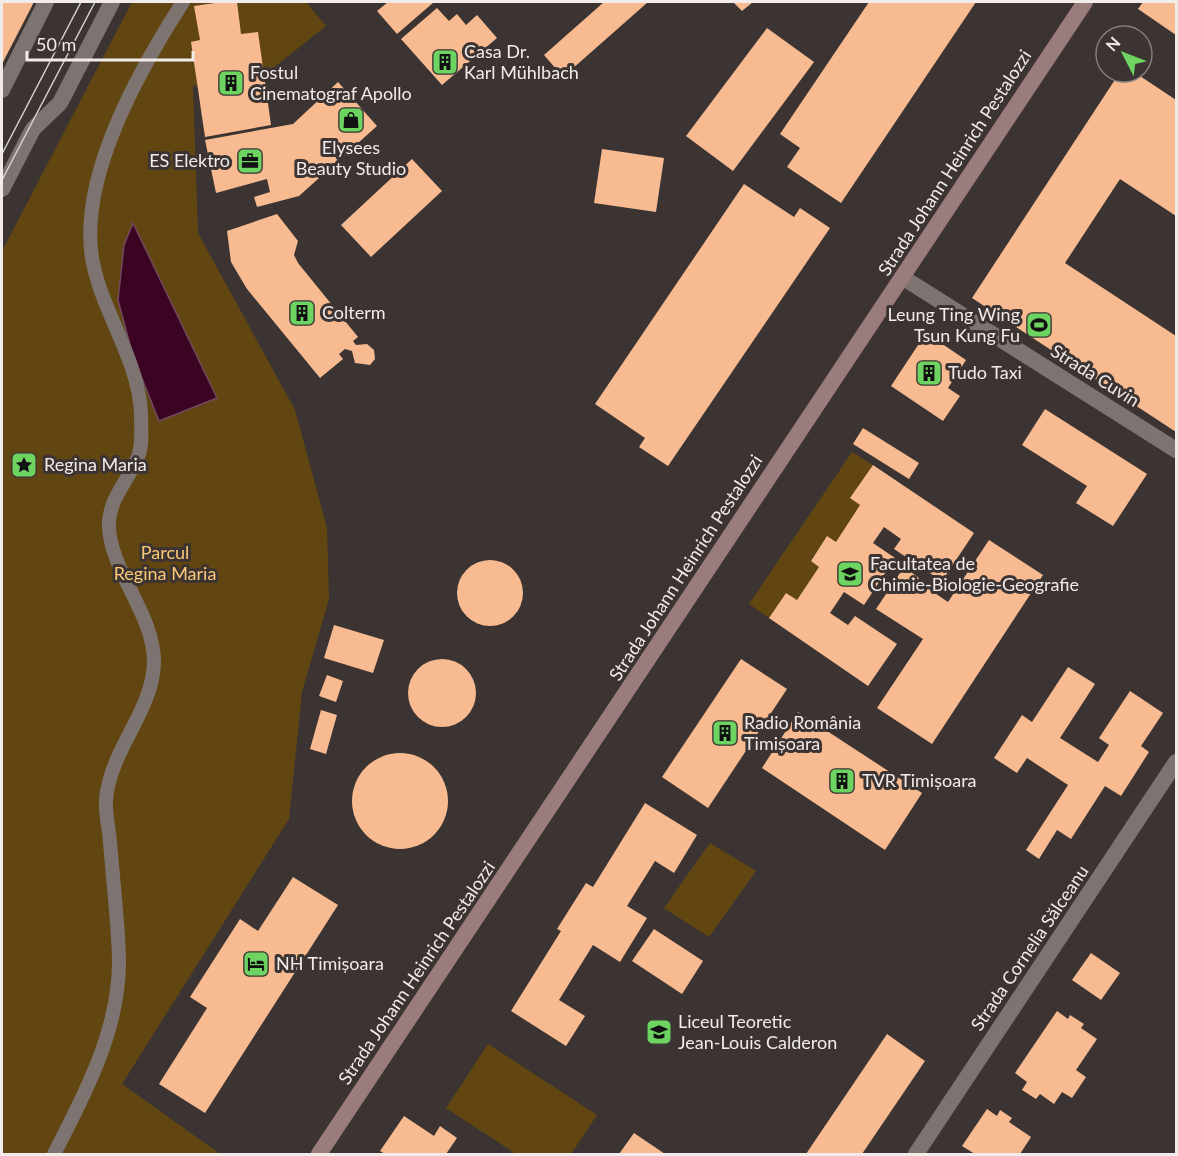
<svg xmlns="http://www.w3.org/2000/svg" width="1178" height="1156" font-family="Lato,sans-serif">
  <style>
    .green { fill: #624612 }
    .water { fill: #3b0423; stroke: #72495f; stroke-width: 1.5 }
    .building { fill: #f8bb91 }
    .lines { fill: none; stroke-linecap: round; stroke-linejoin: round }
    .pedestrian { stroke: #7d7472; stroke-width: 14 }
    .minor { stroke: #7d7472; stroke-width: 16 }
    .secondary { stroke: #9b7c7c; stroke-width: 16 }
    .tram { stroke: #d6d0cf; stroke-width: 1.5 }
    .labels { text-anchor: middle; stroke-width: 6; stroke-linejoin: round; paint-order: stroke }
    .poi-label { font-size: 18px; fill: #f1ebea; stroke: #3c3432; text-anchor: start }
    .street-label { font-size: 18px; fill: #f1ebea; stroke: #3c3432 }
    .park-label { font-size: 18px; fill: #fbc878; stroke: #3c3432 }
  </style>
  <rect width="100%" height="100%" fill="#3c3432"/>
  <!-- green -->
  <g class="green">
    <path d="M132,2H306L326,26L272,69L193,86L198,233L295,410L327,528L329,599L302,692L289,819L122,1084L220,1154H2V251Z"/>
    <path d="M852,452L873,465L851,498L860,505L836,542L827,537L811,560L819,567L797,600L786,593L769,618L749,604Z"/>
    <path d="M710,843L756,871L709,937L664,908Z"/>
    <path d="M488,1044L597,1115L571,1154H516L446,1108Z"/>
  </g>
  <!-- water -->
  <path class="water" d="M133,223L217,398L159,421L133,356L118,300L124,245Z"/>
  <!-- building -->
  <g class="building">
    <path d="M2,2H34L2,64Z"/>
    <path d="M222,2H237L241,34L258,32L271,125L205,137L191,42L200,40L194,6Z"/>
    <path d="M388,2H434L397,34L377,11Z"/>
    <path d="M604,2H648L563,77L544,55Z"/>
    <path d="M733,2H753L742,11Z"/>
    <path d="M869,2H976L841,203L787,167L800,148L780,134Z"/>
    <path d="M1143,2H1176V35L1138,9Z"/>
    <path d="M437,8L449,21L457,14L466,25L477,15L497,38L442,85L401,39Z"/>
    <path d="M767,28L814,62L733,171L686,136Z"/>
    <path d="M1120,72H1134L1176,100V216L1120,179L1065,263L1176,336V432L972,298Z"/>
    <path d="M338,82L377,126L299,196L257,207L254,197L270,192L267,179L216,193L205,140L293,124Z"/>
    <path d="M602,149L664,158L656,212L594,203Z"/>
    <path d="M412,159L442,191L371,257L341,225Z"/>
    <path d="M744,184L794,217L800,208L830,228L668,466L639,447L645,438L595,404Z"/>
    <path d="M277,214L298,241L294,255L298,263L358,337L353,341L356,345L367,344L374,350L375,359L370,365L355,363L352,351L345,349L339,354L343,359L320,378L247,289L231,262L227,231Z"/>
    <path d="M926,333L966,360L948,388L960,396L943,421L891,386Z"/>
    <path d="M1045,409L1147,474L1113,526L1076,503L1087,486L1022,445Z"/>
    <path d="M863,428L919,463L909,479L853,444Z"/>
    <path d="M873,465L974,533L942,581L894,549L901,539L884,527L873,543L895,558L864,605L844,592L830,613L848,625L855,616L897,644L868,686L769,618L786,593L797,600L819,567L811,561L827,536L836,542L860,505L850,498Z"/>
    <path d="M989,540L1043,575L932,744L877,708L923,639L876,609L904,567L919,578L917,581L948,602Z"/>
    <circle cx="490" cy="593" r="33"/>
    <path d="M334,625L384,640L373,673L324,658Z"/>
    <circle cx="442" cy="693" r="34"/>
    <path d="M741,659L787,689L708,808L662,777Z"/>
    <path d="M1068,667L1095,684L1060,738L1098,762L1109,745L1099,738L1130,691L1163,713L1141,746L1149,752L1121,796L1105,786L1071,839L1057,830L1039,859L1026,850L1068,785L1027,758L1017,773L994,758L1022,715L1032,722Z"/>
    <path d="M327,675L343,681L336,702L319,696Z"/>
    <path d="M321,710L337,715L326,754L310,749Z"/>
    <path d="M798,712L922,793L885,850L762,768Z"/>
    <circle cx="400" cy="801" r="48"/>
    <path d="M645,803L697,835L674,873L655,861L627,906L647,918L620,962L593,945L559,1000L585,1016L566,1046L511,1011L561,931L557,929L586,883L593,887Z"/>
    <path d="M293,877L338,905L205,1113L159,1084L207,1008L190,997L240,919L258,931Z"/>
    <path d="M654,929L703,961L682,994L632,961Z"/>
    <path d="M1091,953L1120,973L1101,1000L1072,980Z"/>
    <path d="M1057,1011L1068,1019L1070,1015L1084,1024L1081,1028L1097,1039L1076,1070L1086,1077L1072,1098L1062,1092L1054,1104L1040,1094L1036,1099L1022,1090L1027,1082L1015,1073Z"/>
    <path d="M887,1034L925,1061L862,1154H806Z"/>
    <path d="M987,1109L997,1116L1000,1110L1012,1118L1009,1122L1031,1137L1020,1154H975L962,1146Z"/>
    <path d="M404,1116L434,1136L440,1126L457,1138L446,1154H385L380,1151Z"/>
    <path d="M634,1133L665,1154H619Z"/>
  </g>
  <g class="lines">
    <!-- pedestrian -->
    <path class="pedestrian" d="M54,1154C85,1094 120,1029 119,959C118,920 113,881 110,842C109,829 105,813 106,800C110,749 153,712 154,662C154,615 113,575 109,529C107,500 128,482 138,457C143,445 141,427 141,414C139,360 103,314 93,263C76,180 140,69 183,2"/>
    <!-- minor -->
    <g class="minor">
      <path d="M2,90L46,2"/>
      <path d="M2,189L33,129L60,103L112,2"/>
      <path d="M902,277L1176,450"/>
      <path d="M916,1154L1176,762"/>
    </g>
    <!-- secondary -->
    <path class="secondary" d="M319,1154L1085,2"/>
    <!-- tram -->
    <g class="tram">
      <path d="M2,154L81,2"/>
      <path d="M2,180L95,2"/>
    </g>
  </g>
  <!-- icons -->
  <defs>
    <g id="building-square" transform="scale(1.35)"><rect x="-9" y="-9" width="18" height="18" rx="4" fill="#6dd361" stroke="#3c3432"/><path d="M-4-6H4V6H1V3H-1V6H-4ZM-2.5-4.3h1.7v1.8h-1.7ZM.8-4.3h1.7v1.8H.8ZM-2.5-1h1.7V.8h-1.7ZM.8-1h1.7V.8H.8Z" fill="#111"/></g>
    <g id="shop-square" transform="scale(1.35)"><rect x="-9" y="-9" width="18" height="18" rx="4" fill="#6dd361" stroke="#3c3432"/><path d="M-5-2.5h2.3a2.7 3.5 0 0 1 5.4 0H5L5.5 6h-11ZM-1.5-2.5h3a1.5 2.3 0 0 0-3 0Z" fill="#111"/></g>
    <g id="office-square" transform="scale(1.35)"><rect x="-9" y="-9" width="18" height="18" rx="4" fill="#6dd361" stroke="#3c3432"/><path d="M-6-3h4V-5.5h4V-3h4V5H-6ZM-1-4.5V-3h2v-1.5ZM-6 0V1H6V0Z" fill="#111"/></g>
    <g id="stadium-square" transform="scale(1.35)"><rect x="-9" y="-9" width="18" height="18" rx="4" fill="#6dd361" stroke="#3c3432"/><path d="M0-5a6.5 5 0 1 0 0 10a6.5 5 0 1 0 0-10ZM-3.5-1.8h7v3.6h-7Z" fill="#111"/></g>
    <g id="sight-square" transform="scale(1.35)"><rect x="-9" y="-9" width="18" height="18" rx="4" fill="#6dd361" stroke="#3c3432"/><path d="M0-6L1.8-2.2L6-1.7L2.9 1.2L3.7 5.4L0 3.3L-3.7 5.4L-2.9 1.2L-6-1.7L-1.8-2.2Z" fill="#111"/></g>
    <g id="university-square" transform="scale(1.35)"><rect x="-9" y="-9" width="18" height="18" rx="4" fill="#6dd361" stroke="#3c3432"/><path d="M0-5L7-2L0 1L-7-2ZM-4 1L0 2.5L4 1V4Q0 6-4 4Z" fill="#111"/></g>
    <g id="hotel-square" transform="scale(1.35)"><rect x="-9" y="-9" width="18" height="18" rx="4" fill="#6dd361" stroke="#3c3432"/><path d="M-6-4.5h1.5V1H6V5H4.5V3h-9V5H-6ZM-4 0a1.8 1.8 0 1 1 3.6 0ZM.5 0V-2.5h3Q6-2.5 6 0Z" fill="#111"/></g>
    <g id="school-square" transform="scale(1.35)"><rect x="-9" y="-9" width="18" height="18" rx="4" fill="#6dd361" stroke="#3c3432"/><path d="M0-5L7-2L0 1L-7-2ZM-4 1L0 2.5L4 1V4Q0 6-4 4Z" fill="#111"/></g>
  </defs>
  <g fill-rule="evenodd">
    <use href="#building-square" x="445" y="62"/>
    <use href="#building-square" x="231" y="83"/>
    <use href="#shop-square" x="351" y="120"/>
    <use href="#office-square" x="250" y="161"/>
    <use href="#building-square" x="302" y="313"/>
    <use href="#stadium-square" x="1039" y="325"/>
    <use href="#building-square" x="929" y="373"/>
    <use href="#sight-square" x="24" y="465"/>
    <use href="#university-square" x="850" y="574"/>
    <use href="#building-square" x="725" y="733"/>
    <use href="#building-square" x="842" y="781"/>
    <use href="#hotel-square" x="256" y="964"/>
    <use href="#school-square" x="659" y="1032"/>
  </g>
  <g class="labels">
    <!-- poi labels -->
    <g class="poi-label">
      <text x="464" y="58">Casa Dr.<tspan x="464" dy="21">Karl Mühlbach</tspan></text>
      <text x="250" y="79">Fostul<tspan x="250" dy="21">Cinematograf Apollo</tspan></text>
      <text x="351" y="154" text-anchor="middle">Elysees<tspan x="351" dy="21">Beauty Studio</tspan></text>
      <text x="230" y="167" text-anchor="end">ES Elektro</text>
      <text x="322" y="319">Colterm</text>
      <text x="1020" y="321" text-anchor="end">Leung Ting Wing<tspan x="1020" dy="21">Tsun Kung Fu</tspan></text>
      <text x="948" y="379">Tudo Taxi</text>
      <text x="44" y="471">Regina Maria</text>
      <text x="870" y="570">Facultatea de<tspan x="870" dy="21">Chimie-Biologie-Geografie</tspan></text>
      <text x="744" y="729">Radio România<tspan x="744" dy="21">Timișoara</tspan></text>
      <text x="862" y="787">TVR Timișoara</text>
      <text x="276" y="970">NH Timișoara</text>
      <text x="678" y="1028">Liceul Teoretic<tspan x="678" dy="21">Jean-Louis Calderon</tspan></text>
    </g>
    <!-- street labels -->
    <g class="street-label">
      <text transform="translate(955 163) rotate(-57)" y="6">Strada Johann Heinrich Pestalozzi</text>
      <text transform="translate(1095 376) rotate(32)" y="6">Strada Cuvin</text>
      <text transform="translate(686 568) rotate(-57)" y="6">Strada Johann Heinrich Pestalozzi</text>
      <text transform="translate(1030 948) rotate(-56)" y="6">Strada Cornelia Sălceanu</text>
      <text transform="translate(417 973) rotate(-56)" y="6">Strada Johann Heinrich Pestalozzi</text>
    </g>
    <!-- park labels -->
    <g class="park-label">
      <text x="165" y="559">Parcul<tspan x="165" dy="21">Regina Maria</tspan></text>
    </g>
  </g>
  <!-- border -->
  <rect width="1178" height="1156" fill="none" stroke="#f1ebea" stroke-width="6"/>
  <!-- north arrow -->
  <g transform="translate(1124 54) rotate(312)"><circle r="28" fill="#3c3432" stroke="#847d7c" stroke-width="1.5"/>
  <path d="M0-4.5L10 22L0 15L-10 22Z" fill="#6dd361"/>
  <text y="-9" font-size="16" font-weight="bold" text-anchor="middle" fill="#f1ebea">N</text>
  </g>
  <!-- scale -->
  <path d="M27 51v9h166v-9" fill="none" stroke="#f1ebea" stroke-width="3"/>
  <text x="36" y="51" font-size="18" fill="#f1ebea" stroke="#3c3432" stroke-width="4.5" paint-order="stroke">50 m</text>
</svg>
